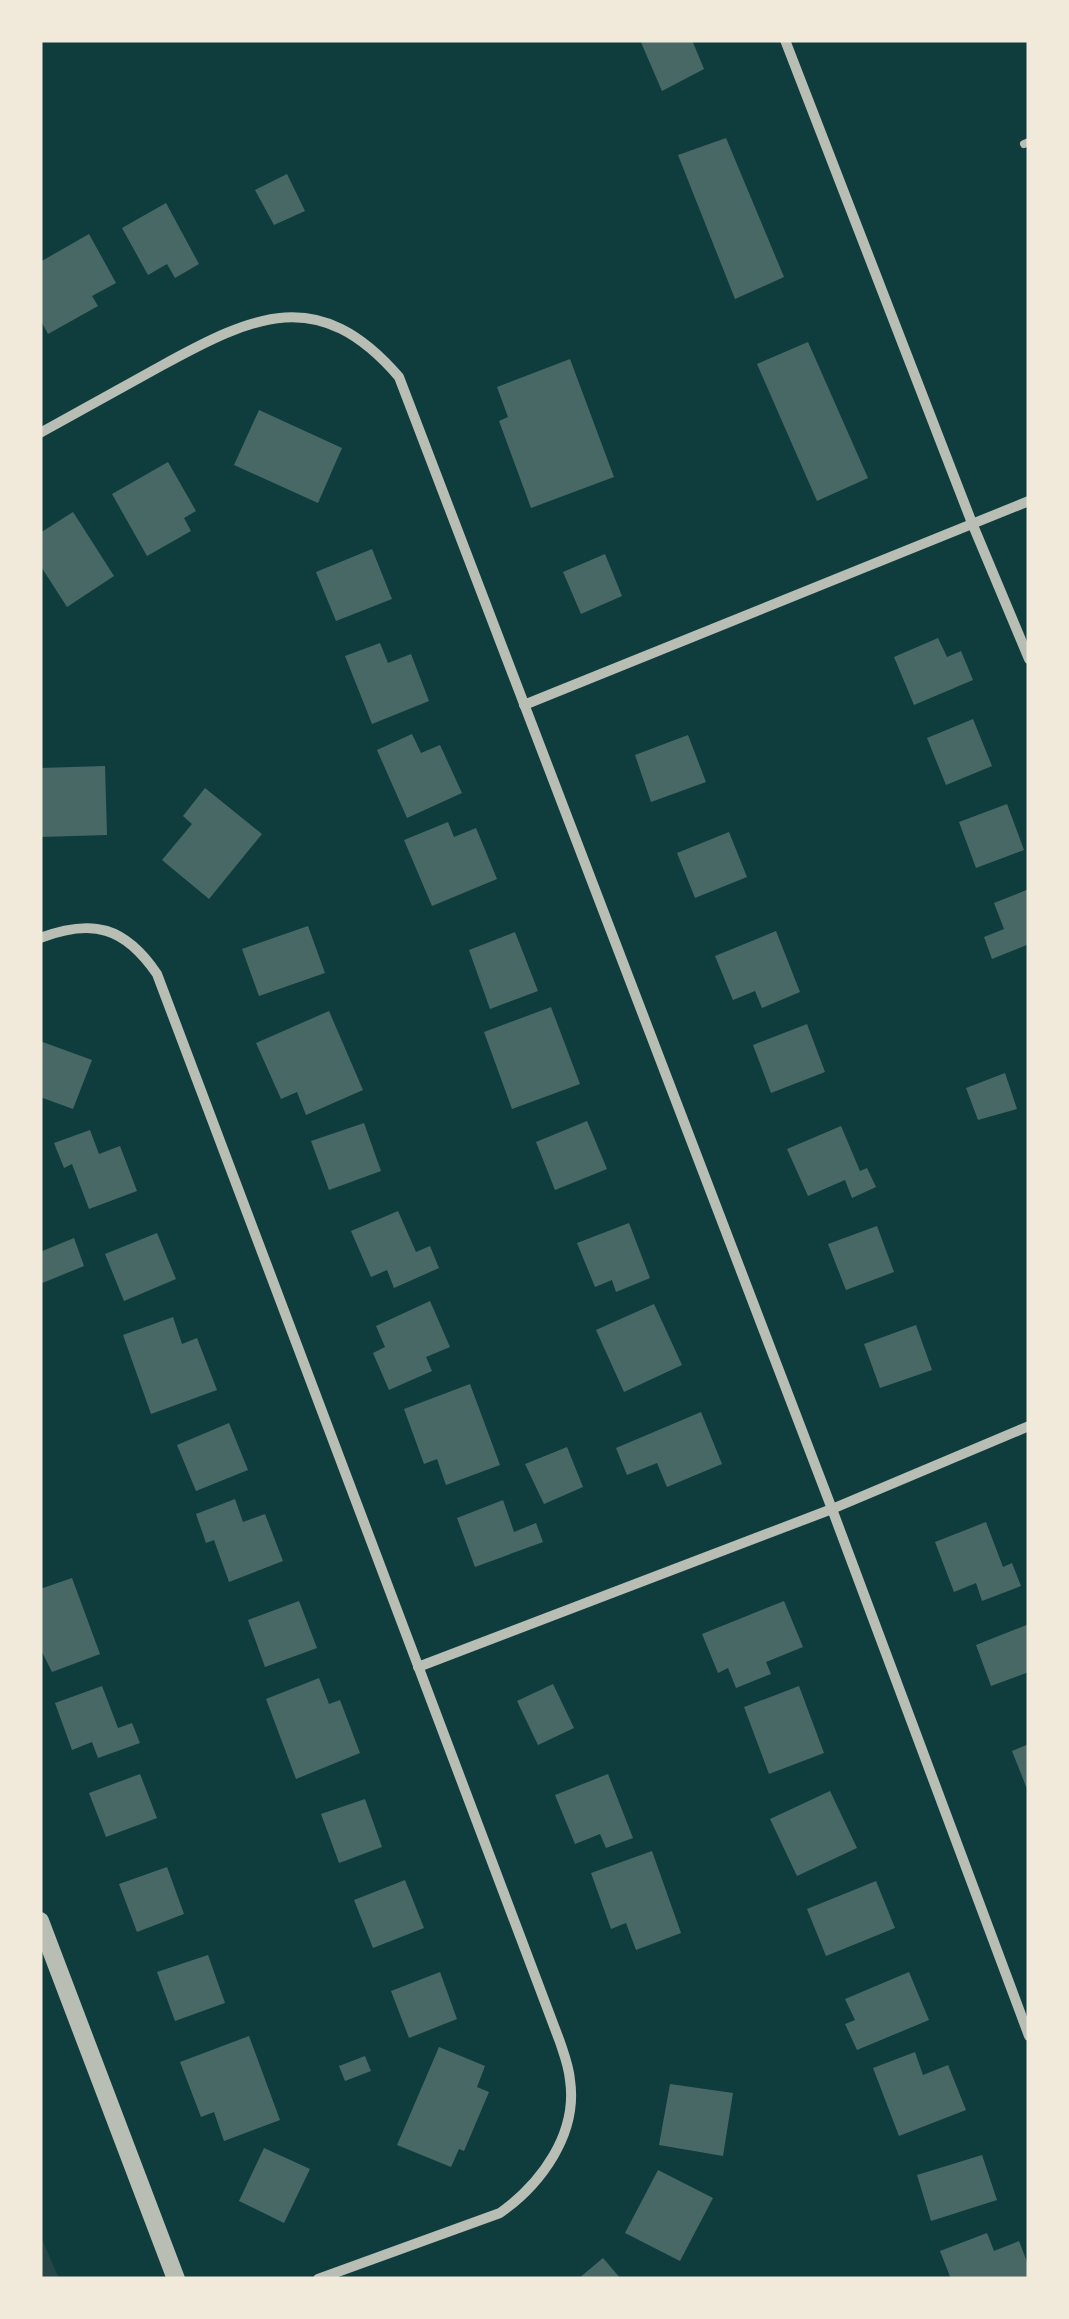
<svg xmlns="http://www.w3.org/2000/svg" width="1069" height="2319" font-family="'Archivo Narrow',sans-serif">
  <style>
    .green { fill: #244646 }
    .building { fill: #486865 }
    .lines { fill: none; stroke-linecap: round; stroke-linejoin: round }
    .service { stroke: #b8beb3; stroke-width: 8 }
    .minor { stroke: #b8beb3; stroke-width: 10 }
    .tertiary { stroke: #b8beb3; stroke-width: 18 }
  </style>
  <rect width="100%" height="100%" fill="#0f3d3e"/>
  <!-- green -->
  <path class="green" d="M40,2234L59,2279H40Z"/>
  <!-- building -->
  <g class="building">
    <path d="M640,40H692L704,69L662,91Z"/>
    <path d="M726,138L784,277L735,299L678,155Z"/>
    <path d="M287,174L305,211L274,225L255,190Z"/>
    <path d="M166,203L199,264L175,278L167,264L148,275L122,228Z"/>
    <path d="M89,234L116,283L92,296L98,306L48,334L40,319V262Z"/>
    <path d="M808,342L868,478L817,501L757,364Z"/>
    <path d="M570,359L614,477L531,508L499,421L508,417L497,387Z"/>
    <path d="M259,410L342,448L318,503L234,465Z"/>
    <path d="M168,462L196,511L184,518L191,531L147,556L112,494Z"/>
    <path d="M73,512L114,576L67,607L40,565V533Z"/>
    <path d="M372,549L392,599L336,621L316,572Z"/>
    <path d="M605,554L622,596L581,614L563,572Z"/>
    <path d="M938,638L947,657L961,651L973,680L914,705L894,657Z"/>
    <path d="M380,643L388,663L411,654L429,701L372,724L345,656Z"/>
    <path d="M973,719L992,766L946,785L927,738Z"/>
    <path d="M412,734L421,753L440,745L462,793L407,818L377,750Z"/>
    <path d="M688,735L706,782L651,802L635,755Z"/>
    <path d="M105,766L107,835L40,837V768Z"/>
    <path d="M205,788L262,834L209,899L162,860L192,824L183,816Z"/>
    <path d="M1007,804L1024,850L976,868L959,822Z"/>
    <path d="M448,822L454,837L476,828L497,879L432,906L404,840Z"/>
    <path d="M729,832L747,877L695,898L677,853Z"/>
    <path d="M1029,889V944L992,959L984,937L1004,929L994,903Z"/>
    <path d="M308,926L325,973L259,996L242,949Z"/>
    <path d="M776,931L800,992L762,1008L755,991L733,1000L715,956Z"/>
    <path d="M515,932L538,991L490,1009L469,950Z"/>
    <path d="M551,1007L580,1084L512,1109L484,1032Z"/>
    <path d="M329,1011L363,1090L306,1115L297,1092L281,1099L256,1043Z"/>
    <path d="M807,1024L825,1072L771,1093L753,1045Z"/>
    <path d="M40,1041L92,1060L73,1109L40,1097Z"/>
    <path d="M1005,1073L1017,1109L978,1120L966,1088Z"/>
    <path d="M587,1121L607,1169L555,1190L536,1142Z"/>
    <path d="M364,1123L381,1171L329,1190L311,1141Z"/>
    <path d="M841,1126L860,1171L867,1168L876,1187L852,1198L845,1180L808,1196L787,1149Z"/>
    <path d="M90,1130L99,1154L120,1146L137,1191L89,1209L72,1164L64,1168L54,1143Z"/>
    <path d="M398,1211L416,1252L430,1246L439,1268L394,1288L387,1270L371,1277L351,1231Z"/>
    <path d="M629,1223L650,1278L616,1292L612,1280L595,1287L577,1243Z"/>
    <path d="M877,1226L894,1272L846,1290L828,1244Z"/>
    <path d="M157,1233L176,1279L124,1301L105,1254Z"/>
    <path d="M74,1238L84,1266L40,1284V1252Z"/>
    <path d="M430,1301L450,1347L426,1357L432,1371L389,1390L373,1353L385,1347L376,1326Z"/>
    <path d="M654,1304L682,1365L624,1392L596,1330Z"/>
    <path d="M173,1317L182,1344L197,1338L217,1390L151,1414L123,1335Z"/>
    <path d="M916,1325L932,1370L880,1388L864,1344Z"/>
    <path d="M470,1384L500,1465L446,1485L437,1459L424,1464L404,1409Z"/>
    <path d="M701,1412L722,1464L667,1487L657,1463L627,1475L616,1448Z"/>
    <path d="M229,1423L248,1470L196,1491L177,1445Z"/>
    <path d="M567,1447L583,1487L544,1504L525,1464Z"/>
    <path d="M235,1499L243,1522L265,1514L283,1561L229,1582L214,1540L206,1543L196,1514Z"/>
    <path d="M503,1500L514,1532L536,1523L543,1542L475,1567L457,1518Z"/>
    <path d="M986,1522L1003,1567L1012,1563L1021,1586L982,1601L976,1583L954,1592L935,1542Z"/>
    <path d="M72,1578L100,1654L52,1672L40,1648V1589Z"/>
    <path d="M299,1601L317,1648L265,1667L248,1620Z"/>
    <path d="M784,1601L803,1647L766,1662L771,1674L736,1688L728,1668L718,1673L702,1634Z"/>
    <path d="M1029,1624V1672L991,1686L976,1645Z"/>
    <path d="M319,1678L329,1704L340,1700L360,1753L296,1779L266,1699Z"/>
    <path d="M553,1684L574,1728L538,1745L517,1701Z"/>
    <path d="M102,1686L118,1728L132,1723L140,1743L98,1758L92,1742L72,1750L55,1703Z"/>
    <path d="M799,1686L824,1753L769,1774L744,1707Z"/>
    <path d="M1029,1744V1794L1012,1751Z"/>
    <path d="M140,1774L157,1818L106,1837L89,1793Z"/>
    <path d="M608,1774L633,1838L606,1848L600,1834L575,1844L555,1795Z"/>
    <path d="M830,1791L857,1848L797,1876L770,1819Z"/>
    <path d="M365,1799L382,1847L339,1863L321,1814Z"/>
    <path d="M652,1851L681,1933L636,1950L626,1923L611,1929L591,1873Z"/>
    <path d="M167,1867L184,1914L137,1932L119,1884Z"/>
    <path d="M405,1880L424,1928L373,1948L354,1900Z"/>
    <path d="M876,1881L895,1928L826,1956L807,1909Z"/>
    <path d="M208,1955L225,2003L175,2021L157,1972Z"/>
    <path d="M440,1972L457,2019L409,2038L391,1991Z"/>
    <path d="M909,1972L929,2020L857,2050L845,2024L855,2020L845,1999Z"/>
    <path d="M249,2036L280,2120L224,2141L214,2112L201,2117L180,2062Z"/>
    <path d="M439,2047L485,2066L477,2087L489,2092L464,2151L459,2149L451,2167L397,2145Z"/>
    <path d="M915,2052L923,2075L948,2065L966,2110L899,2136L873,2068Z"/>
    <path d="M365,2056L371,2071L345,2081L339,2066Z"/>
    <path d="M670,2084L733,2093L723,2156L659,2145Z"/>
    <path d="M264,2148L310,2169L284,2223L239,2201Z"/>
    <path d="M982,2155L997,2200L931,2221L917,2175Z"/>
    <path d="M658,2170L713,2198L680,2261L625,2233Z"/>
    <path d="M987,2233L994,2251L1019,2241L1029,2267V2279H951L940,2251Z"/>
    <path d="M603,2258L621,2279H578Z"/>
  </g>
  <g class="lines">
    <!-- service -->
    <path class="service" d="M1024,144L1029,142"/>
    <!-- minor -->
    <g class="minor">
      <path d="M785,40L972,523L1029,659"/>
      <path d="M40,433C80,411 121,388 161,366C254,315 319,284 399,377L832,1509L1029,2036"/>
      <path d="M524,705L1029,501"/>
      <path d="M40,938C93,918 125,927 157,974L560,2042C564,2054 569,2067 570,2080C578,2134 541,2184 500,2213L318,2279"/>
      <path d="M418,1667L832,1509L1029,1426"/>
    </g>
    <!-- tertiary -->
    <path class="tertiary" d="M40,1921L176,2279"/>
  </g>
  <!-- border -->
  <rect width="1069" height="2319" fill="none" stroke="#f1e9da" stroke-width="85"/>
</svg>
